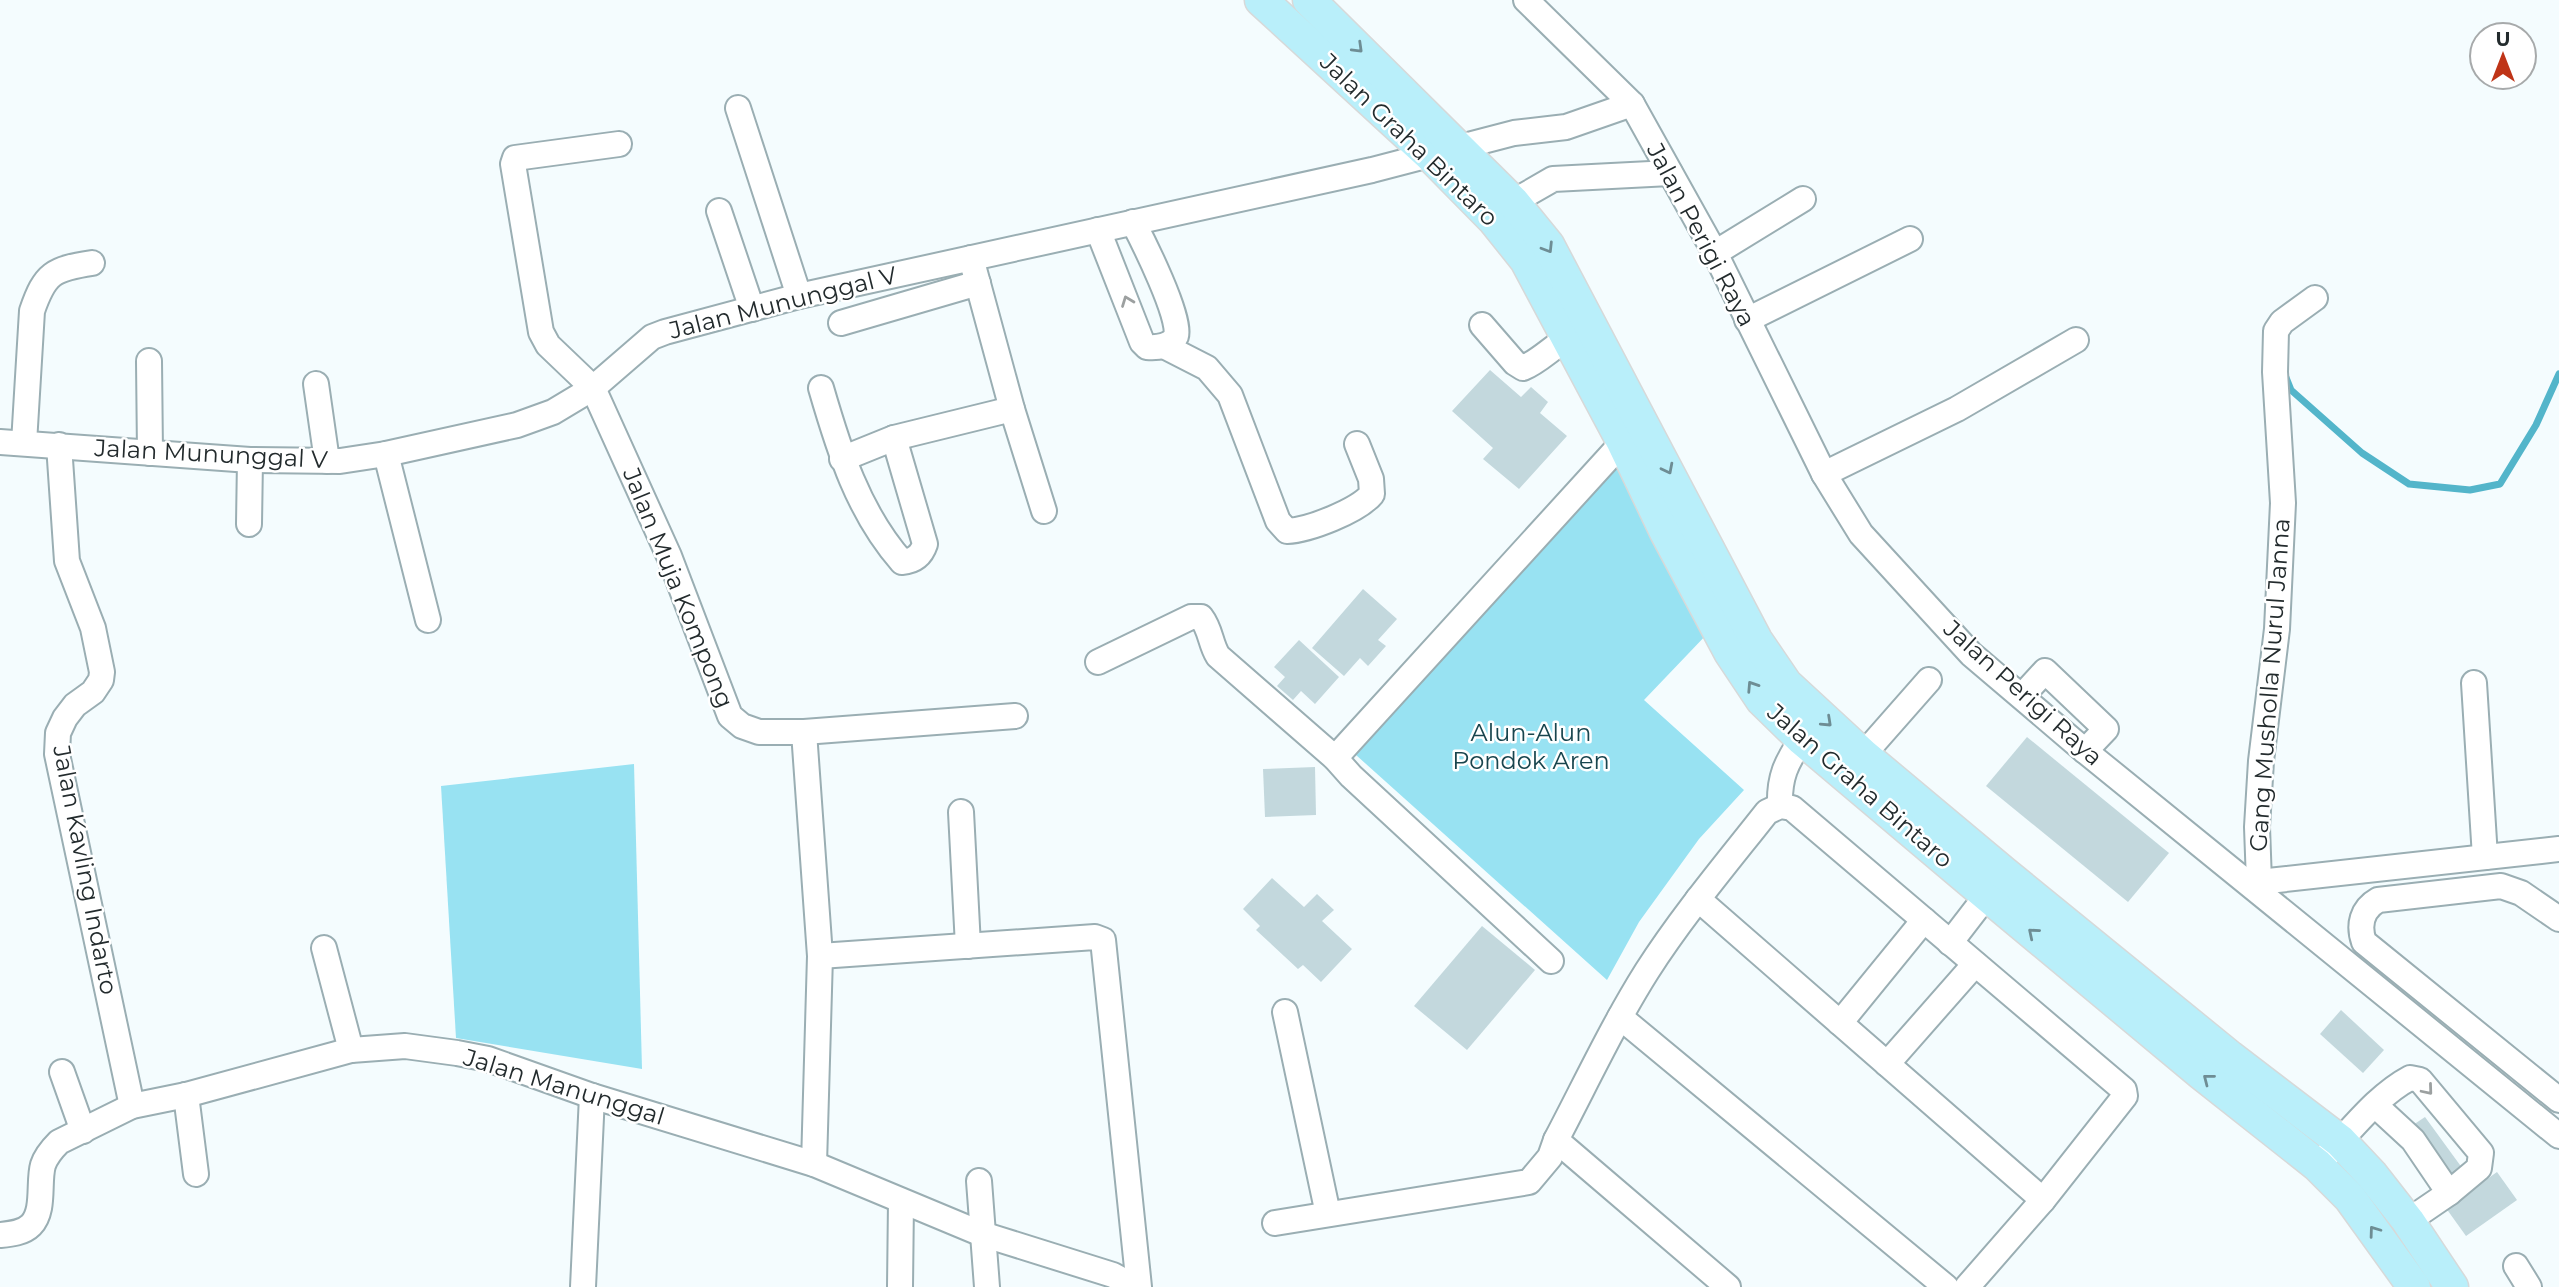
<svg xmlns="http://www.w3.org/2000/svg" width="2559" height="1287" font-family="Montserrat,sans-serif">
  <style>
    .green { fill: #98e2f2 }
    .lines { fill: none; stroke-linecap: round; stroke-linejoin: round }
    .stream { stroke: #53b5ca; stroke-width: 7 }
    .building { fill: #c3d8dd }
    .minor-casing { stroke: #9aaeb3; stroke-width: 28 }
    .major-casing { stroke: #d7d9d9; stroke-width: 35 }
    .minor { stroke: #fff; stroke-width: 24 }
    .major { stroke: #b9effa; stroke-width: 32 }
    .oneway { stroke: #6e8d94 }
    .oneway2 { stroke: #9ca0a0 }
    .labels { text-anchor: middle; stroke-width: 5; stroke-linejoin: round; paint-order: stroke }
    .street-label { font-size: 24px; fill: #232b2d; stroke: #fff }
    .park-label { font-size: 24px; fill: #18454e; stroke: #fff }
  </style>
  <rect width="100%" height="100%" fill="#f4fcfe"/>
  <!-- green -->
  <g class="green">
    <path d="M1620,462L1709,632L1644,700L1744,790L1699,839L1639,922L1607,980L1356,755Z"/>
    <path d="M634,764L642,1069L456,1038L441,786Z"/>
  </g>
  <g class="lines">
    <!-- stream -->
    <path class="stream" d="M2285,375L2291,390L2362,453L2409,484L2470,490L2500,484L2536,425L2559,374"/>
  </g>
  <!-- building -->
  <g class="building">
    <path d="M1490,370L1521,397L1531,387L1548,402L1540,413L1567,436L1519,489L1483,459L1493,448L1452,411Z"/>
    <path d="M1363,589L1397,619L1378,640L1386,646L1368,666L1360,658L1344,676L1312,648Z"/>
    <path d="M1299,640L1339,677L1315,704L1301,691L1293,700L1277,686L1285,677L1274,667Z"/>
    <path d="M2027,737L2169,853L2128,902L1986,786Z"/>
    <path d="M1315,767L1316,815L1265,817L1263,769Z"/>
    <path d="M1272,878L1304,907L1317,894L1334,910L1322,921L1352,949L1321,982L1303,965L1298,969L1256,930L1260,926L1243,909Z"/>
    <path d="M1482,926L1535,970L1467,1050L1414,1006Z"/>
    <path d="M2341,1010L2384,1050L2363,1073L2320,1034Z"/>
    <path d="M2425,1117L2476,1187L2497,1172L2517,1200L2466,1236L2395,1137Z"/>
  </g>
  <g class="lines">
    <!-- minor casing -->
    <g class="minor-casing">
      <g id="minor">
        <path d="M1526,0L1632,104L1715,253L1824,474L1861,534L1971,654L2085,751L2559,1136"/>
        <path d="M738,108L799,296"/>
        <path d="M619,144L515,158L513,164L541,332L548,345L593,388L669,556L730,716L742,726L759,732H804L1015,716"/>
        <path d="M719,211L752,309"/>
        <path d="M1500,214L1513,202L1553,179L1670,173"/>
        <path d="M1098,230L1142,342L1147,347C1157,348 1172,346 1176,336C1182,319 1143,241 1133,222"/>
        <path d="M1715,253L1803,199"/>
        <path d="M971,258L1012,409L1044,511"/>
        <path d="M1747,320L1910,239"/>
        <path d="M841,323L978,283"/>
        <path d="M1482,325L1515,363L1523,368C1540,361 1553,346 1569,338"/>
        <path d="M1164,346L1207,368L1230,395L1278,521L1287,531C1309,530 1358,511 1372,494L1371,479L1357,444"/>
        <path d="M149,361L150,453"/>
        <path d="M316,384L327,461"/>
        <path d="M821,388C839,450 858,512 902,562C914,561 921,556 925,544L894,438"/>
        <path d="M0,442L250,460L340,461L386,454L517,425L553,412L593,388L652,337L665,332L799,296L1372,170L1514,133L1566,127L1632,104"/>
        <path d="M24,443L32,311C45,273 53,269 92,263"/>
        <path d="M59,445L67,561L93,628L102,672L101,680L93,692L75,705L65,718L58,733L57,754L132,1106"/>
        <path d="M386,454L428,620"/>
        <path d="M842,459L894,438L1012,409"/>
        <path d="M1824,474L1957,409L2076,340"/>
        <path d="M249,524L250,460"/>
        <path d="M1098,662L1191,617H1201C1211,630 1210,643 1218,656L1335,758L1351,776L1551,961"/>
        <path d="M2474,683L2485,857"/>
        <path d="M2022,696L2045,671L2106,729L2085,751"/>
        <path d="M804,732L820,956L814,1164"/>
        <path d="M1863,755L1929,680"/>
        <path d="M1335,758L1623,442L1638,436"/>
        <path d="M1780,806C1779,777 1786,763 1802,739"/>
        <path d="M961,812L968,946"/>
        <path d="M2259,882L2257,827L2261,761L2277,629L2283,503L2275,372L2276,331L2282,322L2315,298"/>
        <path d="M2254,887L2259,882L2559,849"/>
        <path d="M1698,899L2043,1200"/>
        <path d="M2559,919L2521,893L2501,886L2378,900C2362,909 2358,925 2364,942L2559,1100"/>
        <path d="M1950,943L1987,895"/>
        <path d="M324,948L351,1050"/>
        <path d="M820,956L1095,937L1103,940L1139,1287"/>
        <path d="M1285,1012L1328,1214"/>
        <path d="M1620,1017L1946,1287"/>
        <path d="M1840,1023L1924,920"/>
        <path d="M1887,1064L1975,964"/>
        <path d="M62,1072L83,1131"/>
        <path d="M186,1095L196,1174"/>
        <path d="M2375,1105L2413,1140L2449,1193"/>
        <path d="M2328,1154C2353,1128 2378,1095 2410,1078L2420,1080L2481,1153L2479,1168L2449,1193L2408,1221"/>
        <path d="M979,1181L987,1287"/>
        <path d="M1275,1223L1529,1182L1550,1157L1556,1140"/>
        <path d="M0,1235C11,1234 23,1233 31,1225C45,1211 38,1182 43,1165C46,1156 52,1149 59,1142L132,1106L186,1095L351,1050L405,1046L457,1053L488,1059L592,1096L814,1164L982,1234L1113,1275L1135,1287"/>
        <path d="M2516,1266L2529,1287"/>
        <path d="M583,1287L592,1096"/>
        <path d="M900,1287L901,1201"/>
        <path d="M1728,1287L1556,1140C1586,1083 1613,1025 1647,971C1683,915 1726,864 1767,812L1780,806L1792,808L2124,1090L2125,1096L2043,1200L1967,1287"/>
      </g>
    </g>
    <!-- major casing -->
    <g class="major-casing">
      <g id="major">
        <path d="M1261,0L1430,155L1494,220L1526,260L1623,442L1666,532L1730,652L1762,700L1802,739L1987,895L2202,1074L2317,1165L2350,1198L2414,1287"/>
        <path d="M1309,0L1513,202L1548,245L1756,640L1786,684L1863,755L2004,873L2230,1057L2340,1141L2372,1175L2408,1221L2452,1287"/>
      </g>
    </g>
    <!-- minor -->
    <use href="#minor" class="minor"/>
    <!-- major -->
    <use href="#major" class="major"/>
  </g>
  <!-- one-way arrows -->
  <defs><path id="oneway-chevron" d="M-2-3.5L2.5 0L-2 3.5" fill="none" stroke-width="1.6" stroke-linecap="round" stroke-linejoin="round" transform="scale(1.75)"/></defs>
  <g class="oneway">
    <use href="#oneway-chevron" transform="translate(1358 48) rotate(44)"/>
    <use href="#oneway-chevron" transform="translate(1548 248) rotate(58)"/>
    <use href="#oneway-chevron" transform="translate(1668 469) rotate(63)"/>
    <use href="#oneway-chevron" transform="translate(1752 686) rotate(-123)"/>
    <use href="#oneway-chevron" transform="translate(1827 722) rotate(43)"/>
    <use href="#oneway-chevron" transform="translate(2033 933) rotate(-140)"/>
    <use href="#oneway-chevron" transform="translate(2208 1079) rotate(-142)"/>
    <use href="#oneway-chevron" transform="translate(2374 1231) rotate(-126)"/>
  </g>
  <g class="oneway2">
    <use href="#oneway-chevron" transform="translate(1127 301) rotate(-111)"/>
    <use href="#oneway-chevron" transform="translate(2428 1090) rotate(50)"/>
  </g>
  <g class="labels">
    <!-- street labels -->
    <g class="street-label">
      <text transform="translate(1409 140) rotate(44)" y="8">Jalan Graha Bintaro</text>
      <text transform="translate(1701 235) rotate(62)" y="8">Jalan Perigi Raya</text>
      <text transform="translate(783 303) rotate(-14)" y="8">Jalan Mununggal V</text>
      <text transform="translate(211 454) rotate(3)" y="8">Jalan Mununggal V</text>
      <text transform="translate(678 588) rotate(68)" y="8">Jalan Muja Kompong</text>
      <text transform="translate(2270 685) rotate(-86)" y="8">Gang Musholla Nurul Janna</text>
      <text transform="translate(2023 693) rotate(42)" y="8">Jalan Perigi Raya</text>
      <text transform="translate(1860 786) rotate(41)" y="8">Jalan Graha Bintaro</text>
      <text transform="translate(85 870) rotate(79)" y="8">Jalan Kavling Indarto</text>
      <text transform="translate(564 1087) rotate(17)" y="8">Jalan Manunggal</text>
    </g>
    <!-- park labels -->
    <g class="park-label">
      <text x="1531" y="741">Alun-Alun<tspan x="1531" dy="28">Pondok Aren</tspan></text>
    </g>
  </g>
  <!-- north arrow -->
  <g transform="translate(2503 56)"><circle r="33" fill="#ffffff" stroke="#a7aaab" stroke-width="2"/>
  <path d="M0-5L12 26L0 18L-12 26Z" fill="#bf3417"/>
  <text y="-10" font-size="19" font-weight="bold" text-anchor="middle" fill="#232b2d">U</text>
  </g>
</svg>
